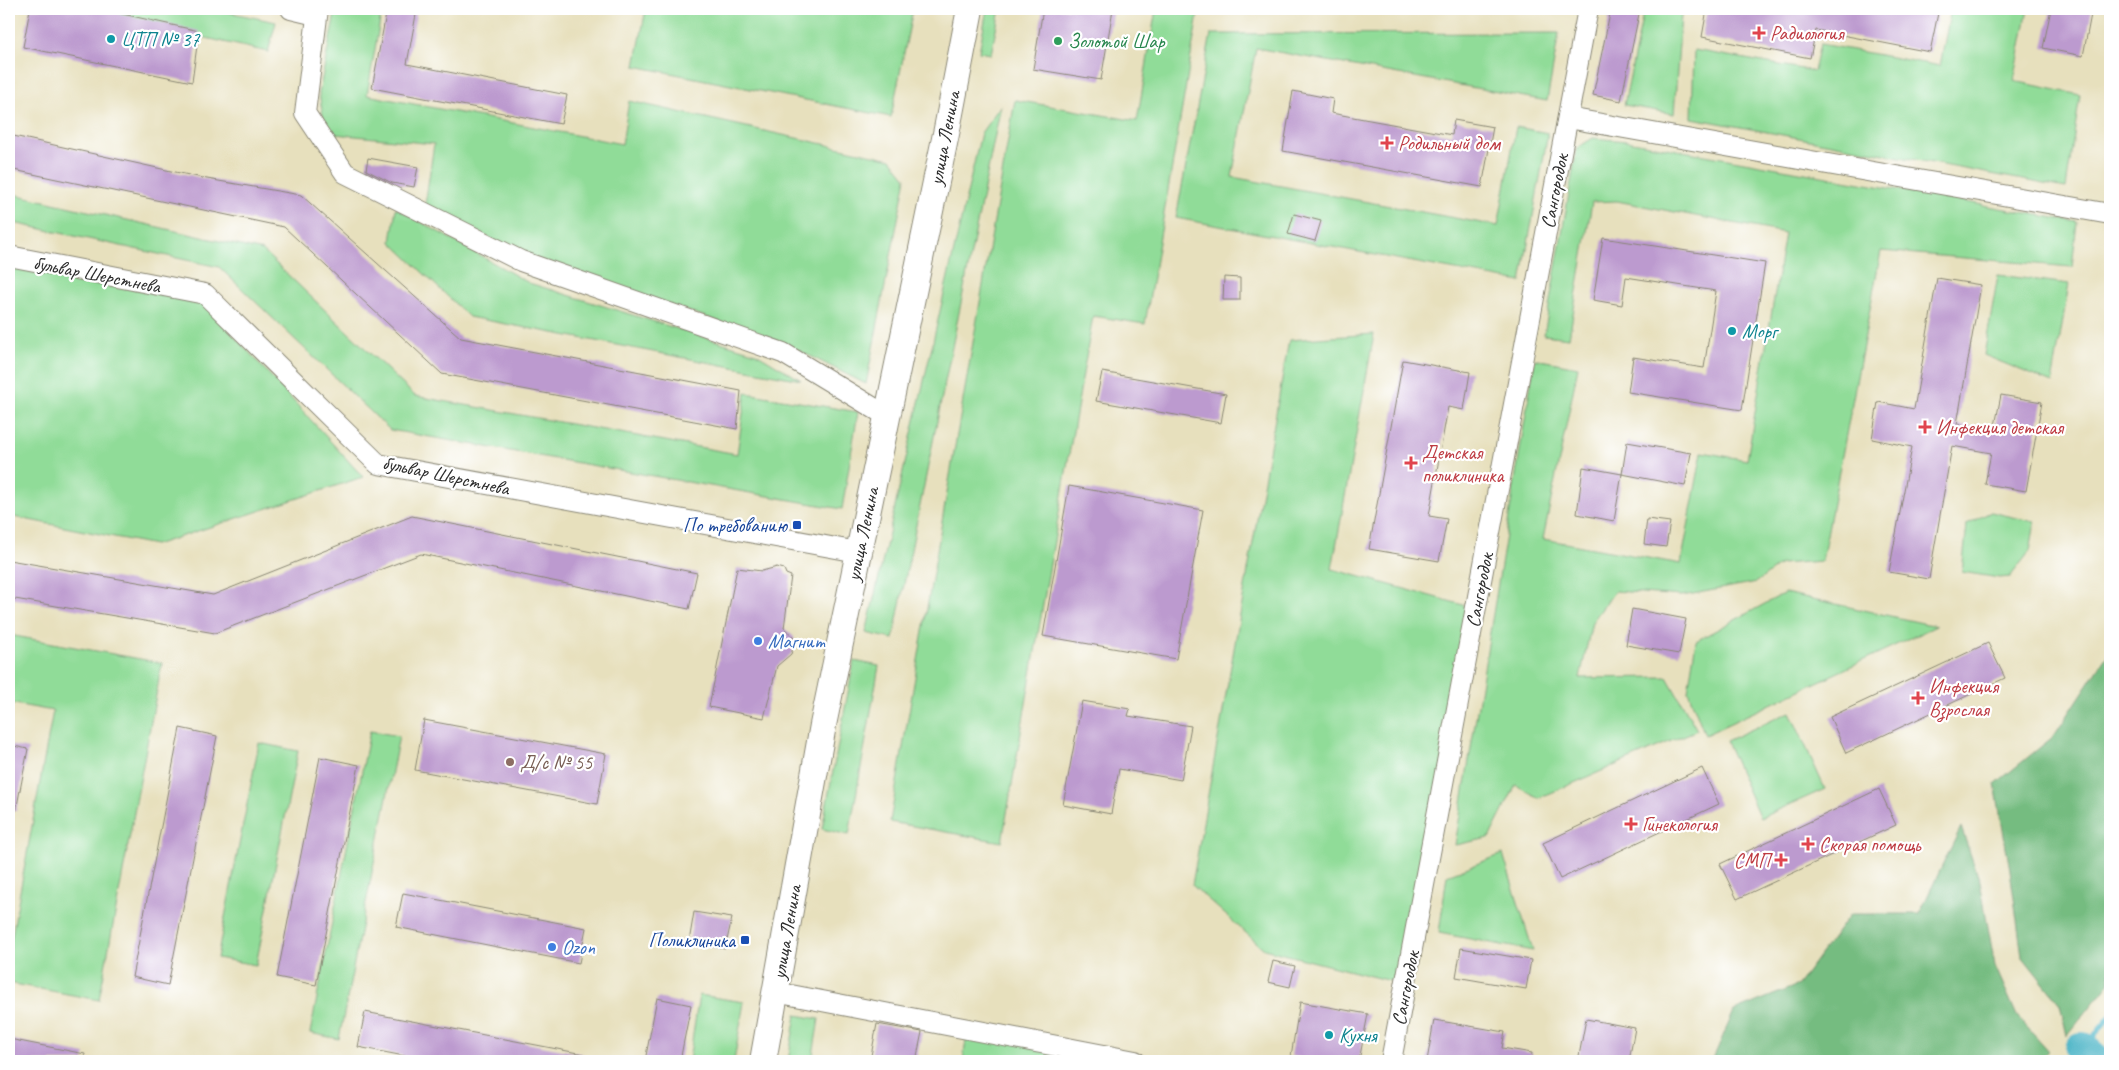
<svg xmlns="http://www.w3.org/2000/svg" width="2119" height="1070" font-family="Caveat,sans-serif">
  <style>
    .green { fill: #90dc98; stroke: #5e8462 }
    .forest { fill: #74bc80; stroke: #507456 }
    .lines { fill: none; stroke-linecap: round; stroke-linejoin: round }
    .stream { stroke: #47b2c5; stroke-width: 5.5 }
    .river { stroke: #47b2c5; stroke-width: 34 }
    .building { fill: #bc9acf }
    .minor-casing { stroke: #898674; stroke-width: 22 }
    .major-casing { stroke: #898674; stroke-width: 28 }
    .minor { stroke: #fff; stroke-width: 20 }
    .major { stroke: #fff; stroke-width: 26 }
    .health-dot { fill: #e0444e; stroke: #fff; stroke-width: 2 }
    .culture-dot { fill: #0f9aa8; stroke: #fff; stroke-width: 2 }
    .leisure-dot { fill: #2e9e5b; stroke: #fff; stroke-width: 2 }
    .transit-dot { fill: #1a4fb4; stroke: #fff; stroke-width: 2 }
    .shop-dot { fill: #3f7fe0; stroke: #fff; stroke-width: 2 }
    .education-dot { fill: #8d6e63; stroke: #fff; stroke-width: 2 }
    .labels { text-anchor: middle; stroke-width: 4.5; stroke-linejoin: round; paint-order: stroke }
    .health-label { font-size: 20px; fill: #be3a42; stroke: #fff; text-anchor: start }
    .culture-label { font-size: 20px; fill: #0d838f; stroke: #fff; text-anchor: start }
    .leisure-label { font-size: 20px; fill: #27864d; stroke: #fff; text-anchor: start }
    .street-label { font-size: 20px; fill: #2b2b2b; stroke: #fff }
    .transit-label { font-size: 20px; fill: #164399; stroke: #fff; text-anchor: end }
    .shop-label { font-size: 20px; fill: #366cbe; stroke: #fff; text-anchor: start }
    .education-label { font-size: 20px; fill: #785e54; stroke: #fff; text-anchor: start }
  </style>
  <rect width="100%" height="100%" fill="#fff"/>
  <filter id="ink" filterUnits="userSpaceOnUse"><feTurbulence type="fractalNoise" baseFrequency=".02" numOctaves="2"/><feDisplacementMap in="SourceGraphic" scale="10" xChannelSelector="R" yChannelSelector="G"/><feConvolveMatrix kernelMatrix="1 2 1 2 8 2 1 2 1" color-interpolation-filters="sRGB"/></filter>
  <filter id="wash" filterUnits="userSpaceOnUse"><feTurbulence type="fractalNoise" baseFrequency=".0096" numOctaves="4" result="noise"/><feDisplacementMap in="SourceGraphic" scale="20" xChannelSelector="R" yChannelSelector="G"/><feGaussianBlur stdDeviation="1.12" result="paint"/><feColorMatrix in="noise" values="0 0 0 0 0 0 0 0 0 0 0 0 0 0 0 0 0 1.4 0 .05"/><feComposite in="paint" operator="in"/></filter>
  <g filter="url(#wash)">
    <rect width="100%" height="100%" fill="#e7e0bd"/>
    <!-- green -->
    <g class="green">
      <path d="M78,9H213L276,22L268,52Z"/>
      <path d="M336,9H382L367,95L622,144L629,101L891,159L906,178L866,384L786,344L527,257L425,205L434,144L326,133L319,93Z"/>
      <path d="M646,9H913L891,117L635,66Z"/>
      <path d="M987,9H1000L991,54L979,52Z"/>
      <path d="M1156,9H1199L1145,324L1093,316L1002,842L890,822L1015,100L1137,121Z"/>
      <path d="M1644,9H1683L1681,15L1674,114L1624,105Z"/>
      <path d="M1951,9H2028L2014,81L2080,95L2066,188L1692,118L1694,50L1814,71L1820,44L1940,66Z"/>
      <path d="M1559,33L1547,101L1256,48L1232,177L1498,226L1516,127L1548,133L1521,282L1176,218L1211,34Z"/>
      <path d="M1001,105L893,639L866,633L981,133Z"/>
      <path d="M1593,138L1627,141L2077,222L2072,267L1881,251L1822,561L1781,564L1757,582L1682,596L1615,591L1592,622L1580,678L1667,677L1697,730L1539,798L1516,785L1489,838L1455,845L1535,359L1578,367L1543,539L1681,564L1702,452L1747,460L1785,233L1617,201L1592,202L1569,338L1544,335L1577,148Z"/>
      <path d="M2110,145V191H2102Z"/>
      <path d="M9,193L263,251L415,396L737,454L746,393L858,412L842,509L390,430L219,267L9,222Z"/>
      <path d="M396,208L529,283L756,353L801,380L469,317L391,242Z"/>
      <path d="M9,264L203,302L363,477L155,545L9,516Z"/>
      <path d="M1998,275L2069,284L2052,383L1984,355Z"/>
      <path d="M1374,334L1332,569L1474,608L1406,985L1264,949L1192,885L1289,340Z"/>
      <path d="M1991,512L2035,522L2030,551L2010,577L1999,578L1962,572L1967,524Z"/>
      <path d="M1785,593L1936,626L1705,735L1688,691L1696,641Z"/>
      <path d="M9,635L162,663L99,1000L9,983V952L53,711L9,703Z"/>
      <path d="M854,661L879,666L849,835L822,829Z"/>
      <path d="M1790,712L1825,789L1760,818L1726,741Z"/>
      <path d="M370,731L399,736L339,1039L310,1033Z"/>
      <path d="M259,743L298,751L256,965L217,958Z"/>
      <path d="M1503,854L1533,951L1439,933L1447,875Z"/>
      <path d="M699,995L744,1002L734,1061H689Z"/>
      <path d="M796,1015L819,1019L812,1061H788Z"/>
      <path d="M967,1033L1115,1061H963Z"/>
    </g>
    <!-- forest -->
    <g class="forest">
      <path d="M2110,651V982L2067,1036L2060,1004L2022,956L2010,870L1995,784L2054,736Z"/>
      <path d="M1961,827L1980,882L1995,966L2017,1016L2048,1051L2038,1061H1712L1734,1011L1798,985L1850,914H1919Z"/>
    </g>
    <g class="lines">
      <!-- stream -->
      <path class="stream" d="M2074,1061L2110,1017"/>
      <!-- river -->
      <path class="river" d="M2082,1049L2096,1061"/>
    </g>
    <g id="blocks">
      <!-- building -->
      <g class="building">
        <path d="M30,9H100L199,31L192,82L23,47Z"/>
        <path d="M387,9H417L407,64L567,95L561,124L372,88Z"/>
        <path d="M1043,9H1113L1101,80L1033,69Z"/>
        <path d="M1611,9H1640L1621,101L1593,95Z"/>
        <path d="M1707,9H1916L1938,13L1930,52L1816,30L1810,58L1702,37Z"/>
        <path d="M2051,9H2092L2083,56L2043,48Z"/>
        <path d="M1293,91L1333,99L1331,113L1452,135L1454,120L1493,127L1482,187L1283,151Z"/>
        <path d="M9,135L207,179L301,195L461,338L741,391L737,429L442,374L284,227L9,169Z"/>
        <path d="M368,158L418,167L414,187L392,183L366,170Z"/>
        <path d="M1294,214L1321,221L1315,241L1288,234Z"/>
        <path d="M1603,238L1765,263L1742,410L1628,392L1633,357L1704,368L1716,291L1626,277L1622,305L1593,300Z"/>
        <path d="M1224,277L1240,278V300H1223Z"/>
        <path d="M1937,278L1981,285L1957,424L1994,431L2001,395L2042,402L2026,491L1985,484L1991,453L1952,446L1929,579L1889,572L1912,447L1872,439L1878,402L1914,409Z"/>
        <path d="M1403,360L1470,372L1464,410L1448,407L1429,516L1447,519L1439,561L1369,549Z"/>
        <path d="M1102,372L1226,394L1221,423L1096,401Z"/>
        <path d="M1627,442L1691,453L1685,486L1622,474Z"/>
        <path d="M1583,467L1622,474L1614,521L1577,514Z"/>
        <path d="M1069,486L1203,510L1176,659L1043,636Z"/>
        <path d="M412,516L697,573L689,609L421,554L215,633L9,598V560L213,595Z"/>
        <path d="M1647,519L1670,522L1666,547L1644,544Z"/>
        <path d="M777,567L784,569L786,574L791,576L784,628L794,637V646L791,654L777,666L764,718L709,707L737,568L762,571Z"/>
        <path d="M1632,609L1686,619L1679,654L1626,645Z"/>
        <path d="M1988,643L2005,678L1846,753L1830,717Z"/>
        <path d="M1082,701L1130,709L1128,716L1191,726L1181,780L1119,769L1111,814L1063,805Z"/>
        <path d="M424,720L606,754L597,804L415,770Z"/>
        <path d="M180,728L217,736L168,985L132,977Z"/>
        <path d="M9,745L28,749L16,811H9Z"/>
        <path d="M320,757L359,765L316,985L277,977Z"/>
        <path d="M1702,768L1719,804L1560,879L1543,843Z"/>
        <path d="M1879,789L1896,825L1737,899L1720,864Z"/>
        <path d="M403,893L586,928L579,963L396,927Z"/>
        <path d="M694,912L732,918L725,949L689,942Z"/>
        <path d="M1461,948L1531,960L1526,989L1456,977Z"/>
        <path d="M1273,961L1295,966L1290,987L1268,982Z"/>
        <path d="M657,998L691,1005L680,1061H645Z"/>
        <path d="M1300,1002L1368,1014L1359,1061H1319L1291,1056Z"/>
        <path d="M365,1012L583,1054L582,1061H430L358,1047Z"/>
        <path d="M1586,1019L1635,1028L1629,1061H1578Z"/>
        <path d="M1434,1020L1505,1032L1502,1048L1532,1053L1531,1061H1427Z"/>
        <path d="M877,1024L922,1032L916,1061H870Z"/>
        <path d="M9,1039L85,1054L84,1061H9Z"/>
      </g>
    </g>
  </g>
  <g filter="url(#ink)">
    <use href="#blocks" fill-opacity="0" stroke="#898674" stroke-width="1"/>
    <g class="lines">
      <!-- minor casing -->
      <g class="minor-casing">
        <g id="minor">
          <path d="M291,9L316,15"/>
          <path d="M318,9L305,113L345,173L521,261L783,353L887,416"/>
          <path d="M1568,118L2110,214"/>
          <path d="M9,256L205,294L378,464L858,552"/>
          <path d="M775,992L1135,1061"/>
          <path d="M1391,1061L1588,9"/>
        </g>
      </g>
      <!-- major casing -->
      <g class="major-casing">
        <path id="major" d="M763,1061L823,725L947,129L970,9"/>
      </g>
      <!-- minor -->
      <use href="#minor" class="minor"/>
      <!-- major -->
      <use href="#major" class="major"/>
    </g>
  </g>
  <!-- markers -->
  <g class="health-dot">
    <path d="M1756.5 25.5h5v5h5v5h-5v5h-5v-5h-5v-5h5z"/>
    <path d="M1384.5 135.5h5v5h5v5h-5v5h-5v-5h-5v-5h5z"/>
    <path d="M1922.5 419.5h5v5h5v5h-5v5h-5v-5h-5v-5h5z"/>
    <path d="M1408.5 455.5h5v5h5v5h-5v5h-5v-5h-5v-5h5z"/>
    <path d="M1915.5 690.5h5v5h5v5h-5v5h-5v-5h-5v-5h5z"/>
    <path d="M1628.5 816.5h5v5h5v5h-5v5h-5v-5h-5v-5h5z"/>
    <path d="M1805.5 836.5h5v5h5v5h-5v5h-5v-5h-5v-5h5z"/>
    <path d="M1778.5 852.5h5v5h5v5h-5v5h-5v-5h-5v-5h5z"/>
  </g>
  <g class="culture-dot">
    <circle cx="111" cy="39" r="5"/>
    <circle cx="1732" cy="331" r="5"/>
    <circle cx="1329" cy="1035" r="5"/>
  </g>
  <circle class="leisure-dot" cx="1058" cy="41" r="5"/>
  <g class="transit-dot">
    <rect x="792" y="520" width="10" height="10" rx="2.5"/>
    <rect x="740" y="935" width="10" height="10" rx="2.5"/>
  </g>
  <g class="shop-dot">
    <circle cx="758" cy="641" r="5"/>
    <circle cx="552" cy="947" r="5"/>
  </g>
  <circle class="education-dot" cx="510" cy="762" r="5"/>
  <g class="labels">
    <!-- health labels -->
    <g class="health-label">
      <text x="1770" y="40">Радиология</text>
      <text x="1398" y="150">Родильный дом</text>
      <text x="1936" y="434">Инфекция детская</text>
      <text x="1422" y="459">Детская<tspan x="1422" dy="23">поликлиника</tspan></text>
      <text x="1929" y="693">Инфекция<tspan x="1929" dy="23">Взрослая</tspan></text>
      <text x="1642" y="831">Гинекология</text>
      <text x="1819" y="851">Скорая помощь</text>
      <text x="1770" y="867" text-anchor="end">СМП</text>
    </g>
    <!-- culture labels -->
    <g class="culture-label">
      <text x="121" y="46">ЦТП № 37</text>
      <text x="1742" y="338">Морг</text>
      <text x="1339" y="1042">Кухня</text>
    </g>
    <!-- leisure labels -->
    <g class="leisure-label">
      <text x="1068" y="48">Золотой Шар</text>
    </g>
    <!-- street labels -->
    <g class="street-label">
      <text transform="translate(944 138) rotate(-79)" y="7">улица Ленина</text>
      <text transform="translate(1554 191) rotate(-79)" y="7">Сангородок</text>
      <text transform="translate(97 274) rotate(11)" y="7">бульвар Шерстнева</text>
      <text transform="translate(446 475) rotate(12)" y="7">бульвар Шерстнева</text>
      <text transform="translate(862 534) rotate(-78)" y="7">улица Ленина</text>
      <text transform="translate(1479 590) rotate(-79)" y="7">Сангородок</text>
      <text transform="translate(786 932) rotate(-80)" y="7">улица Ленина</text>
      <text transform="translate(1405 988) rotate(-79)" y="7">Сангородок</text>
    </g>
    <!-- transit labels -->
    <g class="transit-label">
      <text x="787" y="532">По требованию</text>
      <text x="735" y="947">Поликлиника</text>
    </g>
    <!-- shop labels -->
    <g class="shop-label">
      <text x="768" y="648">Магнит</text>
      <text x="562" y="954">Ozon</text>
    </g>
    <!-- education labels -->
    <g class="education-label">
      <text x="520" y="769">Д/с № 55</text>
    </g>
  </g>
  <!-- margin -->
  <rect width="2119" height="1070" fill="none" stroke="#fff" stroke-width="30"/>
</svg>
